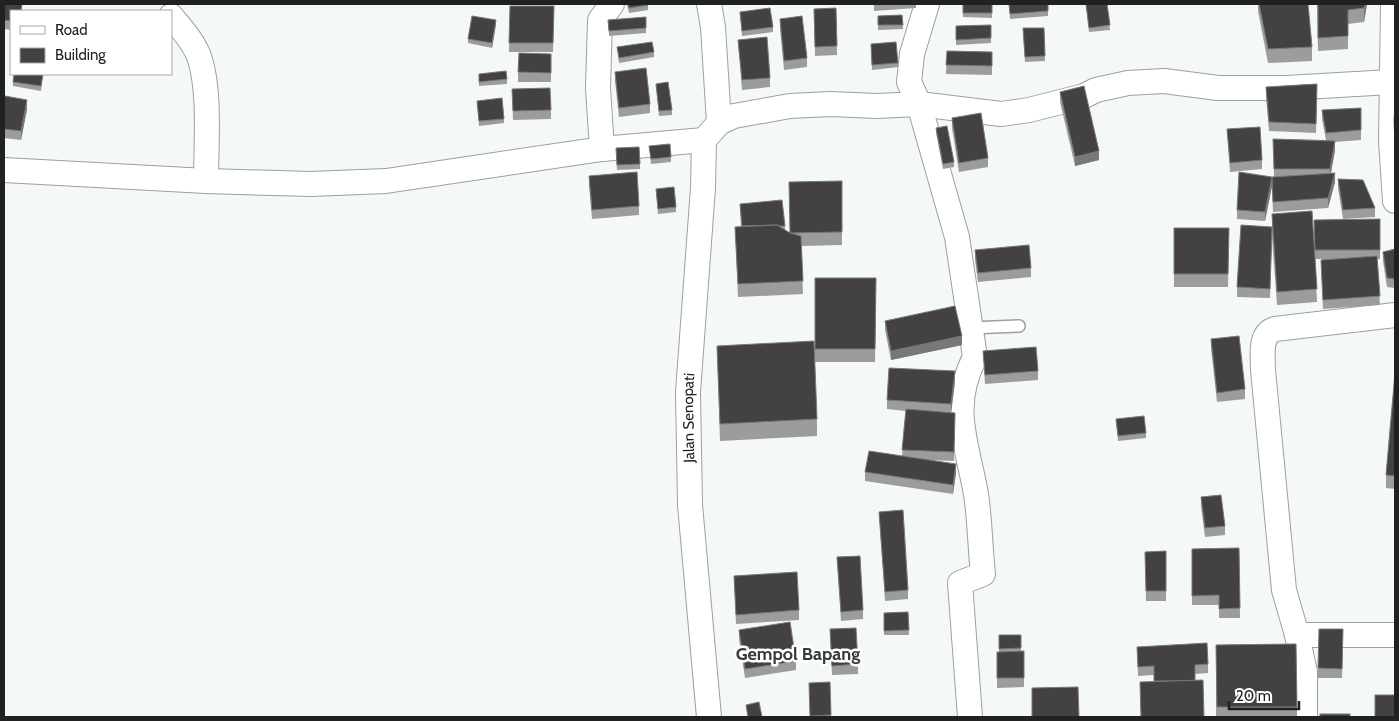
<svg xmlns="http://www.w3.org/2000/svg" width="1399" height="721" font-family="Cabin,sans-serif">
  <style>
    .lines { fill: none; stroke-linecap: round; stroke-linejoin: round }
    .service-casing { stroke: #9ca09f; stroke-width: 14 }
    .minor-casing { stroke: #9ca09f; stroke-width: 26 }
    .service { stroke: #fff; stroke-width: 11 }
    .minor { stroke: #fff; stroke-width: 24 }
    .wall { fill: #9c9c9c }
    .shaded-wall { fill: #797878 }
    .building { fill: #444141; stroke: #797878 }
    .labels { text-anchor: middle; stroke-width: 5; stroke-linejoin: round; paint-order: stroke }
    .street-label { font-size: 15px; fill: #202222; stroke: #fff }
    .quarter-label { font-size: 18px; font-weight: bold; fill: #383b3b; stroke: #fff }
  </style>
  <rect width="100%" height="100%" fill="#f4f8f8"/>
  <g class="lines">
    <!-- service casing -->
    <g class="service-casing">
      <path id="service" d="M970,328L1019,326"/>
    </g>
    <!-- minor casing -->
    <g class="minor-casing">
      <g id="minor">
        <path d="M709,4L713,27L719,123"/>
        <path d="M927,4L912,54L909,82L919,104L957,237L975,357C949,407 967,443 976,494C980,520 980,548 983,574L960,583L970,717"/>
        <path d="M1393,4L1391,141L1395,201"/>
        <path d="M171,16C181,28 192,40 198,54C211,87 206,145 206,181"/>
        <path d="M602,149L598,88L600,20L612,4"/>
        <path d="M4,170L206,181L311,184L386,181L602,149L704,140"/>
        <path d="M1297,635H1395"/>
        <path id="s1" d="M709,717L690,505L688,392L703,188L704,140L719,123L734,116L790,106L830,104L877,106L919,104L1001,114L1029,110L1084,96L1096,90L1128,83L1164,81L1218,88H1286L1391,82"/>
        <path d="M1305,717V672L1297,635L1284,590L1263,370C1263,356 1259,334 1275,329L1395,315"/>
      </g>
    </g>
    <!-- service -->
    <use href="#service" class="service"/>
    <!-- minor -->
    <use href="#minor" class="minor"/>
  </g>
  <!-- wall -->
  <g class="wall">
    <path d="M4,4L22,11H11V30L4,29Z"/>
    <path d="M627,4H648V10L629,13Z"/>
    <path d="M874,4H916V8L874,11Z"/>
    <path d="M963,4H992V18L963,17Z"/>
    <path d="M1009,4H1048V16L1010,19Z"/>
    <path d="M1086,4H1107L1110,30L1089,32Z"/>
    <path d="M1258,4H1308L1312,47V61L1268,63L1258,11Z"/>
    <path d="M1317,4H1367L1364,22L1348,24V49L1318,51Z"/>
    <path d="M510,6H554L553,52H509Z"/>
    <path d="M836,8L837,55L815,56L814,9Z"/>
    <path d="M740,12L773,27V32L742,36Z"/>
    <path d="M902,15L903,29L878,30V16Z"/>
    <path d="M646,17V33L609,36L608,20Z"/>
    <path d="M780,19L807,58V67L784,70L780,28Z"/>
    <path d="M496,24L492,48L468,43V39Z"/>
    <path d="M991,25V43L956,45V26Z"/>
    <path d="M1023,28H1044L1045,61L1025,62Z"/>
    <path d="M738,40L770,78V87L742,90Z"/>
    <path d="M871,44L898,63V67L872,70Z"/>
    <path d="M617,47L654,52V57L619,63Z"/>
    <path d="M947,51L992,52V75L946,74Z"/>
    <path d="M551,54V82H518V72Z"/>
    <path d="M615,72L650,104V113L619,117L615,81Z"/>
    <path d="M43,74L41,91L13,86V82Z"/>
    <path d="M479,74L507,79V84L479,86Z"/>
    <path d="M656,84L672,110V115L659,116Z"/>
    <path d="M1317,84L1316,133L1269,131L1266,96V87Z"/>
    <path d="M512,89L551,110V119L513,120Z"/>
    <path d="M1060,92L1099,160L1075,166L1060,102Z"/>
    <path d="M477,101L504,119V123L479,126Z"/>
    <path d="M4,102L27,109L21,140L4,138Z"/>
    <path d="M1361,108V140L1335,142V150L1331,173L1335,182L1328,208L1273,212L1272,186L1265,221L1237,219V210L1272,177H1274L1273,139L1326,140L1322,119V110Z"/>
    <path d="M1395,109V159L1394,133V120Z"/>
    <path d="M952,118L988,158V167L959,172L952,128Z"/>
    <path d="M936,128L954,162V167L943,169L936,133Z"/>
    <path d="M1227,129L1262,160V169L1230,172Z"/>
    <path d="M649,146L671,157V162L651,164Z"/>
    <path d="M616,153L640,164V169L617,170Z"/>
    <path d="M589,176L639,206V215L592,219L589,185Z"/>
    <path d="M1338,179L1375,208V217L1343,219L1338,188Z"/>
    <path d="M842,181V245L801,246L803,294L738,297L735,227H741L740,204L785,226V230L789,233Z"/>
    <path d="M656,189L676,207V212L658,214Z"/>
    <path d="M1272,214L1314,241L1380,219V259H1377L1380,305L1323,309L1321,269V260L1323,259H1315L1317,302L1277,305L1272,237L1270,298L1237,297V287L1272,227Z"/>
    <path d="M1174,228H1229L1228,287H1174Z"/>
    <path d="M1395,249V288L1387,287L1383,261V252Z"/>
    <path d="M975,250L1031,268V277L978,282L975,260Z"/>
    <path d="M815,278H876L875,362H815Z"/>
    <path d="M885,321L962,345L891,360L885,330Z"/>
    <path d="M1211,339L1245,389V399L1217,402L1211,348Z"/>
    <path d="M717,346L817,419V436L720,441Z"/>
    <path d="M983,351L1038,371V380L985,384Z"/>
    <path d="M1395,373V489L1386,488V475Z"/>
    <path d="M955,381L951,413H955L954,461L928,460L956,473L953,494L865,481V472L902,456L906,411L887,409V400Z"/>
    <path d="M1116,419L1146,433V438L1118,441Z"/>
    <path d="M1201,497L1225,526V535L1205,537L1201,506Z"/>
    <path d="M879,512L908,590V599L885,601Z"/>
    <path d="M1239,548L1240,618H1219V605H1192V549Z"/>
    <path d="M1166,551V601H1146L1145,552Z"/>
    <path d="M837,557L863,610V619L841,621Z"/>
    <path d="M734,576L799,610V620L736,624Z"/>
    <path d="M908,612L909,635H884V613Z"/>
    <path d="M830,629L858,664V674L832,675Z"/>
    <path d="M1343,629L1342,678H1318V668Z"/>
    <path d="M739,630L796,661V670L745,678L739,639Z"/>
    <path d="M999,635H1021V651H1024V687L997,688V652H999Z"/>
    <path d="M1296,644L1297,717H1216V645Z"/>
    <path d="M1137,647L1208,664V673L1195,674L1154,682V675L1138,676Z"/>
    <path d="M830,682L831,717H810L809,692Z"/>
  </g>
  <!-- shaded-wall -->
  <g class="shaded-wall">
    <path d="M1365,4H1367L1364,22V8Z"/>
    <path d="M496,20V24L492,48V43Z"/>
    <path d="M27,100V109L21,140V131Z"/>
    <path d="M1335,141V150L1330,178V169Z"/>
    <path d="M1099,151V160L1075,166V157Z"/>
    <path d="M1335,173V182L1328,208V198Z"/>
    <path d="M1272,177V186L1265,221V212Z"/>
    <path d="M962,336V345L891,360V351Z"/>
    <path d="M955,371V381L951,414V404Z"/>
    <path d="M956,464V473L953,494V485Z"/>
  </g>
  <!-- building -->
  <g class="building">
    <path d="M4,4H22L21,11H11V21L4,20Z"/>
    <path d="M628,4H648V5L629,8Z"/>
    <rect x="963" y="4" width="29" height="9"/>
    <path d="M1009,4H1048V11L1010,14Z"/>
    <path d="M1086,4H1107L1110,25L1089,28Z"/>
    <path d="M1259,4H1308L1312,47L1268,49Z"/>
    <path d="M1318,4H1365L1364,8L1348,10V36L1318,38Z"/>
    <path d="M510,6H554L553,43H509Z"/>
    <path d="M770,8L773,27L742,31L740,12Z"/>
    <path d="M836,8L837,46L815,47L814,9Z"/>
    <path d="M902,15L903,25H878V16Z"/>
    <path d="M472,16L496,20L492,43L468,39Z"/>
    <path d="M802,16L807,58L784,61L780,19Z"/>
    <path d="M646,17V28L609,31L608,20Z"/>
    <path d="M991,25V38L956,40V26Z"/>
    <path d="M1023,28H1044L1045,56L1025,57Z"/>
    <path d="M767,37L770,78L742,80L738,40Z"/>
    <path d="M652,42L654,52L619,58L617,47Z"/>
    <path d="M896,42L898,63L872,65L871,44Z"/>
    <path d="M947,51L992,52V66L946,65Z"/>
    <path d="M519,53L551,54V73L518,72Z"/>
    <path d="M646,68L650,104L619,108L615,72Z"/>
    <path d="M506,71L507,79L479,82V74Z"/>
    <path d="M14,74H43L41,86L13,82Z"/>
    <path d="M668,82L672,110L659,111L656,84Z"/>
    <path d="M1317,84L1316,124L1269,122L1266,87Z"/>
    <path d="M1084,86L1099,151L1075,157L1060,92Z"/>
    <path d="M550,88L551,110L513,111L512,89Z"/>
    <path d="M5,96L27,100L21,131L4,129V102Z"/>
    <path d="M502,98L504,119L479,121L477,101Z"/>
    <path d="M1361,108V130L1326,133L1322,110Z"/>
    <path d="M1395,109V146L1394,120Z"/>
    <path d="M981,113L988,158L959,163L952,118Z"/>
    <path d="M947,126L954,162L943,164L936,128Z"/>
    <path d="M1260,127L1262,160L1230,163L1227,129Z"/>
    <path d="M1273,139L1335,141L1330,169H1274Z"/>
    <path d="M670,144L671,157L651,159L649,146Z"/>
    <path d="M639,147L640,164L617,165L616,148Z"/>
    <path d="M637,172L639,206L592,210L589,176Z"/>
    <path d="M1239,172L1272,177L1265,212L1237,210Z"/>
    <path d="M1335,173L1328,198L1273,202L1272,177Z"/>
    <path d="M1338,179L1363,180L1375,208L1343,210Z"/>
    <path d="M842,181V232L790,233L789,182Z"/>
    <path d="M674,187L676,207L658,209L656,189Z"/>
    <path d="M782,200L785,226H780L777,225L742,226L740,204Z"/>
    <path d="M1312,211L1317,289L1277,292L1272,214Z"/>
    <path d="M1380,219V250H1315L1314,220Z"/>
    <path d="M777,225L790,233L801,236L803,281L738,284L735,227Z"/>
    <path d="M1241,225L1272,227L1270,289L1237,287Z"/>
    <path d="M1174,228H1229L1228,274H1174Z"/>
    <path d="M1029,245L1031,268L978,273L975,250Z"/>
    <path d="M1395,249V279L1387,278L1383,252Z"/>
    <path d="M1377,256L1380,296L1323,300L1321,260Z"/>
    <path d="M815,278H876L875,349H815Z"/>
    <path d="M955,306L962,336L891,351L885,321Z"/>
    <path d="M1239,336L1245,389L1217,393L1211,339Z"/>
    <path d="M814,341L817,419L720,424L717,346Z"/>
    <path d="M1036,347L1038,371L985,375L983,351Z"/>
    <path d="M889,368L955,371L951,404L887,400Z"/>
    <path d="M1395,373V476L1386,475Z"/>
    <path d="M906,409L955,413L954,452L902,450Z"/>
    <path d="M1144,416L1146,433L1118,436L1116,419Z"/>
    <path d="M869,451L956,464L953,485L865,472Z"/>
    <path d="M1221,495L1225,526L1205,528L1201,497Z"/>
    <path d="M903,510L908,590L885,592L879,512Z"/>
    <path d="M1239,548L1240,608L1219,609V595L1192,596V549Z"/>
    <path d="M1166,551V591H1146L1145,552Z"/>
    <path d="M860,556L863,610L841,612L837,557Z"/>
    <path d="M797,572L799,610L736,615L734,576Z"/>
    <path d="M908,612L909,630L884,631V613Z"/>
    <path d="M790,622L796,661L745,669L739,630Z"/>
    <path d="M856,628L858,664L832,666L830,629Z"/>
    <path d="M1319,629H1343L1342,669L1318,668Z"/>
    <path d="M999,635H1021V648L999,649Z"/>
    <path d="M1207,643L1208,664L1195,665V681H1154V666L1138,667L1137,647Z"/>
    <path d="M1296,644L1297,707H1217L1216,645Z"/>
    <path d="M1024,651V678H997V652Z"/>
    <path d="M1203,680L1204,717H1141L1140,682Z"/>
    <path d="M830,682L831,715L810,716L809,683Z"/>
    <path d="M1078,687L1079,717H1032V688Z"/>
    <rect x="1375" y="695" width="20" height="22"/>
    <path d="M759,702L762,717H748L746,705Z"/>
    <rect x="1320" y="714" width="30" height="3"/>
  </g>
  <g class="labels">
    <!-- street labels -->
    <g class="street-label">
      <text dy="5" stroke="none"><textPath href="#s1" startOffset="300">Jalan Senopati</textPath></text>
    </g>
    <!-- quarter labels -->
    <g class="quarter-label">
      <text x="798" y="660">Gempol Bapang</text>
    </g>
  </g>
  <!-- border -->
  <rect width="1399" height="721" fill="none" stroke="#202222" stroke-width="10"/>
  <!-- legend -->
  <rect x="10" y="10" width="162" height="65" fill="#ffffff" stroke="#a6a7a7"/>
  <rect x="20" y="26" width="25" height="8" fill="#ffffff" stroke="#a6a7a7"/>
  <text x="55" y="35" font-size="15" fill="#202222">Road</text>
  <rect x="20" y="48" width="25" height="15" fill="#444141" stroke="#a6a7a7"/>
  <text x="55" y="60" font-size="15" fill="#202222">Building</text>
  <!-- scale -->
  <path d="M1229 701v8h70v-8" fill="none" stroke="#202222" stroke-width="2.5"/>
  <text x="1236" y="701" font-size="15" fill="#202222" stroke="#ffffff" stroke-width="4" paint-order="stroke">20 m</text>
</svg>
